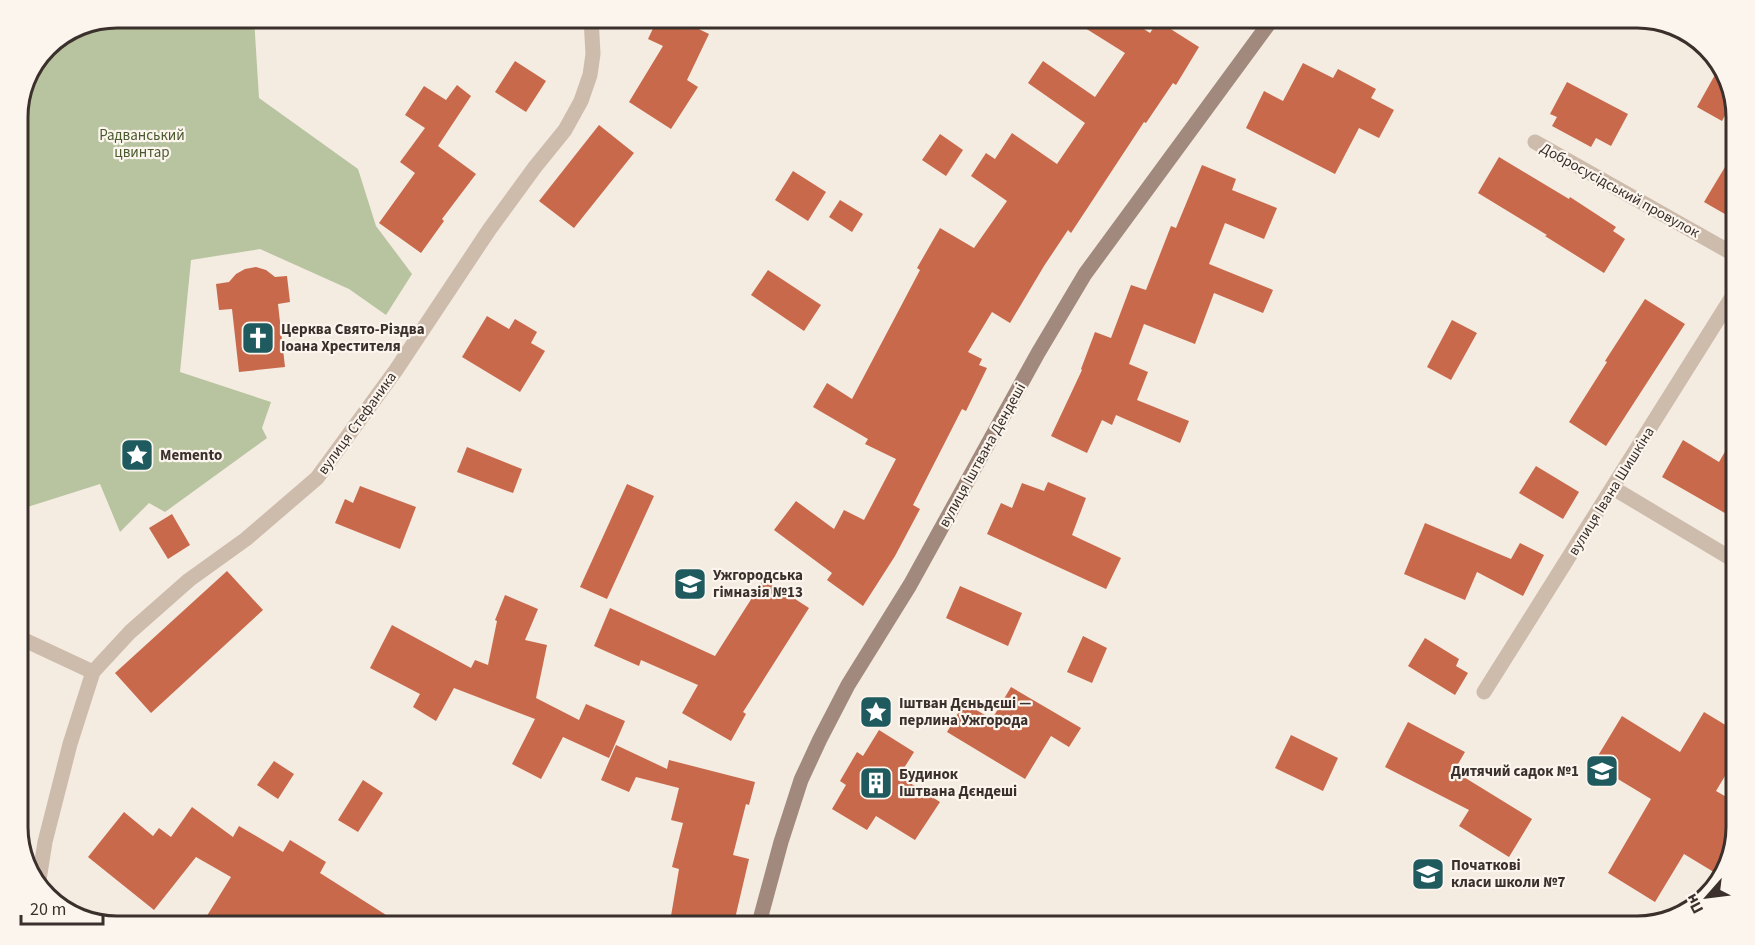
<svg xmlns="http://www.w3.org/2000/svg" width="1755" height="945" font-family="'Source Sans 3',sans-serif">
  <style>
    .green { fill: #b8c4a0 }
    .building { fill: #c8694b }
    .lines { fill: none; stroke-linecap: round; stroke-linejoin: round }
    .street { stroke: #cdbbac; stroke-width: 15 }
    .secondary { stroke: #a18a7d; stroke-width: 15 }
    .labels { text-anchor: middle; stroke-width: 4.5; stroke-linejoin: round; paint-order: stroke }
    .park-label { font-size: 15px; fill: #4a5a2e; stroke: #fbf5ee }
    .street-label { font-size: 15px; fill: #3b302b; stroke: #fbf5ee }
    .poi-label { font-size: 15px; font-weight: bold; fill: #3b302b; stroke: #fbf5ee; text-anchor: start }
    .rim { fill: none; stroke: #3b302b; stroke-width: 3 }
  </style>
  <rect width="100%" height="100%" fill="#f4ebe1"/>
  <!-- green -->
  <path class="green" d="M117,18H254L259,98L358,169L376,226L412,274L386,315L349,289L260,249L191,260L180,372L271,402L262,428L267,438L165,512L149,503L120,532L100,484L18,510V111L47,47Z"/>
  <!-- building -->
  <g class="building">
    <path d="M658,18H676L709,34L687,80L698,87L671,129L629,102L663,46L648,39Z"/>
    <path d="M1069,18H1127L1150,33L1158,21L1199,47L1176,85L1173,83L1146,123L1144,122L1071,233L1068,230L1044,266L1010,323L992,312L968,352L982,359L979,365L987,368L966,411L962,409L913,505L920,509L895,556L863,606L827,580L832,573L774,530L796,501L834,529L844,510L864,520L896,459L865,444L868,439L813,407L827,383L852,399L920,270L917,268L940,228L974,248L1007,201L971,176L986,153L995,159L1012,133L1057,164L1085,123L1028,83L1043,61L1095,97L1125,53Z"/>
    <path d="M515,61L546,81L526,112L495,92Z"/>
    <path d="M1303,63L1333,78L1338,69L1376,89L1371,98L1394,110L1379,138L1359,128L1335,174L1246,128L1264,91L1283,101Z"/>
    <path d="M1721,64L1733,101L1722,121L1697,107Z"/>
    <path d="M1567,82L1628,114L1611,146L1596,138L1591,147L1552,126L1557,117L1550,114Z"/>
    <path d="M457,85L471,96L438,146L476,174L442,219L444,221L421,253L379,223L415,173L400,162L425,128L405,115L424,86L446,100Z"/>
    <path d="M599,125L634,153L574,228L539,201Z"/>
    <path d="M940,134L963,150L946,176L922,160Z"/>
    <path d="M1737,147V221L1704,202Z"/>
    <path d="M1499,157L1569,199L1570,197L1616,227L1613,231L1625,239L1604,273L1545,236L1547,235L1478,193Z"/>
    <path d="M1202,165L1236,179L1232,190L1277,208L1264,239L1225,223L1209,264L1273,290L1263,313L1214,293L1195,344L1144,324L1129,364L1148,372L1137,400L1189,421L1180,443L1116,415L1112,425L1102,420L1087,453L1051,436L1082,370L1081,369L1095,332L1111,338L1131,285L1146,290L1171,226L1176,228Z"/>
    <path d="M793,171L826,192L808,221L775,200Z"/>
    <path d="M840,200L863,214L852,232L829,217Z"/>
    <path d="M256,267L266,270L275,277L287,276L290,302L278,304L285,367L239,372L232,309L219,310L216,284L229,282L236,274L245,269Z"/>
    <path d="M768,270L821,305L804,331L751,295Z"/>
    <path d="M1645,299L1685,324L1606,446L1569,422L1607,362L1605,361Z"/>
    <path d="M487,316L509,329L515,319L537,332L531,343L545,351L520,392L462,357Z"/>
    <path d="M1452,320L1477,333L1451,380L1427,367Z"/>
    <path d="M1737,431V520L1662,477L1683,440L1719,462Z"/>
    <path d="M467,447L522,469L513,493L457,472Z"/>
    <path d="M1536,466L1579,492L1563,519L1519,493Z"/>
    <path d="M1048,482L1086,498L1072,535L1121,558L1106,589L987,534L1001,503L1012,508L1022,483L1044,491Z"/>
    <path d="M627,484L654,496L607,599L580,587Z"/>
    <path d="M360,486L416,507L400,549L335,523L345,499L353,503Z"/>
    <path d="M172,514L190,545L168,559L149,528Z"/>
    <path d="M1425,523L1511,559L1520,543L1544,555L1523,596L1477,572L1465,600L1404,574Z"/>
    <path d="M227,571L263,610L151,713L115,673Z"/>
    <path d="M764,579L809,608L743,712L746,714L731,741L682,713L698,685L641,660L639,666L594,646L610,608L715,656Z"/>
    <path d="M960,586L1022,613L1008,646L946,618Z"/>
    <path d="M505,595L538,609L525,640L547,645L536,698L579,720L586,704L625,721L609,758L563,737L541,779L512,764L535,719L454,688L436,721L413,707L420,694L370,668L392,625L471,668L475,660L488,665L497,621L495,620Z"/>
    <path d="M1083,636L1107,648L1092,683L1067,672Z"/>
    <path d="M1425,638L1459,659L1456,666L1468,673L1455,695L1408,666Z"/>
    <path d="M1011,687L1081,728L1069,747L1051,736L1025,779L947,732L964,703L992,719Z"/>
    <path d="M1704,712L1737,732V756L1716,791L1737,803V828L1727,872L1722,877L1684,854L1655,902L1608,873L1651,799L1593,764L1622,716L1680,752Z"/>
    <path d="M1408,722L1465,752L1454,771L1532,819L1509,857L1459,826L1469,810L1385,767Z"/>
    <path d="M879,730L914,752L899,776L940,802L915,840L876,816L867,830L832,809L846,785L840,781L857,752L863,756Z"/>
    <path d="M1291,735L1338,758L1323,791L1275,768Z"/>
    <path d="M616,745L667,769L669,760L755,782L749,805L746,804L733,855L749,859L733,927H678L681,920L671,916L679,869L672,867L683,823L671,820L679,788L636,777L629,792L601,780Z"/>
    <path d="M274,761L294,774L278,799L257,785Z"/>
    <path d="M363,780L383,793L358,832L338,820Z"/>
    <path d="M192,807L233,837L239,826L283,852L290,840L326,862L320,873L405,927H200L231,877L196,857L154,910L88,857L124,812L153,836L159,828L171,837Z"/>
  </g>
  <g class="lines">
    <!-- street -->
    <g class="street">
      <path d="M1535,142L1737,256"/>
      <path d="M1613,488L1737,562"/>
      <path d="M18,637L93,672"/>
      <path d="M1484,692L1737,289"/>
      <path d="M38,886L45,842L70,744L93,672L130,632L189,580L246,539L317,478L396,370L489,230L535,167L565,130L581,101L590,75L593,54L591,18"/>
    </g>
    <!-- secondary -->
    <path class="secondary" d="M758,927L781,842L801,780L820,739L848,685L910,585L1038,353L1085,274L1273,18"/>
  </g>
  <!-- icons -->
  <defs>
    <g id="church-square" transform="scale(1.725)"><rect x="-9" y="-9" width="18" height="18" rx="4" fill="#1f5a5e" stroke="#fbf5ee"/><path d="M-1.2-6h2.4v3.5h3.3v2.4h-3.3V6h-2.4V-.1h-3.3v-2.4h3.3Z" fill="#fff"/></g>
    <g id="sight-square" transform="scale(1.725)"><rect x="-9" y="-9" width="18" height="18" rx="4" fill="#1f5a5e" stroke="#fbf5ee"/><path d="M0-6L1.8-2.2L6-1.7L2.9 1.2L3.7 5.4L0 3.3L-3.7 5.4L-2.9 1.2L-6-1.7L-1.8-2.2Z" fill="#fff"/></g>
    <g id="school-square" transform="scale(1.725)"><rect x="-9" y="-9" width="18" height="18" rx="4" fill="#1f5a5e" stroke="#fbf5ee"/><path d="M0-5L7-2L0 1L-7-2ZM-4 1L0 2.5L4 1V4Q0 6-4 4Z" fill="#fff"/></g>
    <g id="building-square" transform="scale(1.725)"><rect x="-9" y="-9" width="18" height="18" rx="4" fill="#1f5a5e" stroke="#fbf5ee"/><path d="M-4-6H4V6H1V3H-1V6H-4ZM-2.5-4.3h1.7v1.8h-1.7ZM.8-4.3h1.7v1.8H.8ZM-2.5-1h1.7V.8h-1.7ZM.8-1h1.7V.8H.8Z" fill="#fff"/></g>
  </defs>
  <g fill-rule="evenodd">
    <use href="#church-square" x="258" y="338"/>
    <use href="#sight-square" x="137" y="455"/>
    <use href="#school-square" x="690" y="584"/>
    <use href="#sight-square" x="876" y="712"/>
    <use href="#school-square" x="1602" y="771"/>
    <use href="#building-square" x="876" y="783"/>
    <use href="#school-square" x="1428" y="874"/>
  </g>
  <g class="labels">
    <!-- park labels -->
    <g class="park-label">
      <text x="142" y="140">Радванський<tspan x="142" dy="17">цвинтар</tspan></text>
    </g>
    <!-- street labels -->
    <g class="street-label">
      <text transform="translate(1620 190) rotate(29)" y="5">Добросусідський провулок</text>
      <text transform="translate(357 423) rotate(-54)" y="5">вулиця Стефаника</text>
      <text transform="translate(982 455) rotate(-61)" y="5">вулиця Іштвана Дендеші</text>
      <text transform="translate(1611 491) rotate(-58)" y="5">вулиця Івана Шишкіна</text>
    </g>
    <!-- poi labels -->
    <g class="poi-label">
      <text x="281" y="334">Церква Свято-Різдва<tspan x="281" dy="17">Іоана Хрестителя</tspan></text>
      <text x="160" y="460">Memento</text>
      <text x="713" y="580">Ужгородська<tspan x="713" dy="17">гімназія №13</tspan></text>
      <text x="899" y="708">Іштван Дєньдєші —<tspan x="899" dy="17">перлина Ужгорода</tspan></text>
      <text x="1579" y="776" text-anchor="end">Дитячий садок №1</text>
      <text x="899" y="779">Будинок<tspan x="899" dy="17">Іштвана Дєндеші</tspan></text>
      <text x="1451" y="870">Початкові<tspan x="1451" dy="17">класи школи №7</tspan></text>
    </g>
  </g>
  <!-- crop -->
  <path d="M0 0H1755V945H0ZM117 28H1637A89 89 0 0 1 1726 117V827A89 89 0 0 1 1637 916H117A89 89 0 0 1 28 827V117A89 89 0 0 1 117 28Z" fill="#fbf5ee" fill-rule="evenodd"/>
  <path class="rim" d="M117 28H1637A89 89 0 0 1 1726 117V827A89 89 0 0 1 1637 916H117A89 89 0 0 1 28 827V117A89 89 0 0 1 117 28Z"/>
  <!-- north arrow -->
  <g transform="translate(1707 897) rotate(242)" stroke="#fbf5ee" stroke-width="4.5" paint-order="stroke">
  <path d="M0-4.5L10 22L0 15L-10 22Z" fill="#3b302b"/>
  <text y="-9" font-size="16" font-weight="bold" text-anchor="middle" fill="#3b302b">Пн</text>
  </g>
  <!-- scale -->
  <path d="M21 915v9h82v-9" fill="none" stroke="#3b302b" stroke-width="3"/>
  <text x="30" y="915" font-size="18" fill="#3b302b" stroke="#fbf5ee" stroke-width="4.5" paint-order="stroke">20 m</text>
</svg>
